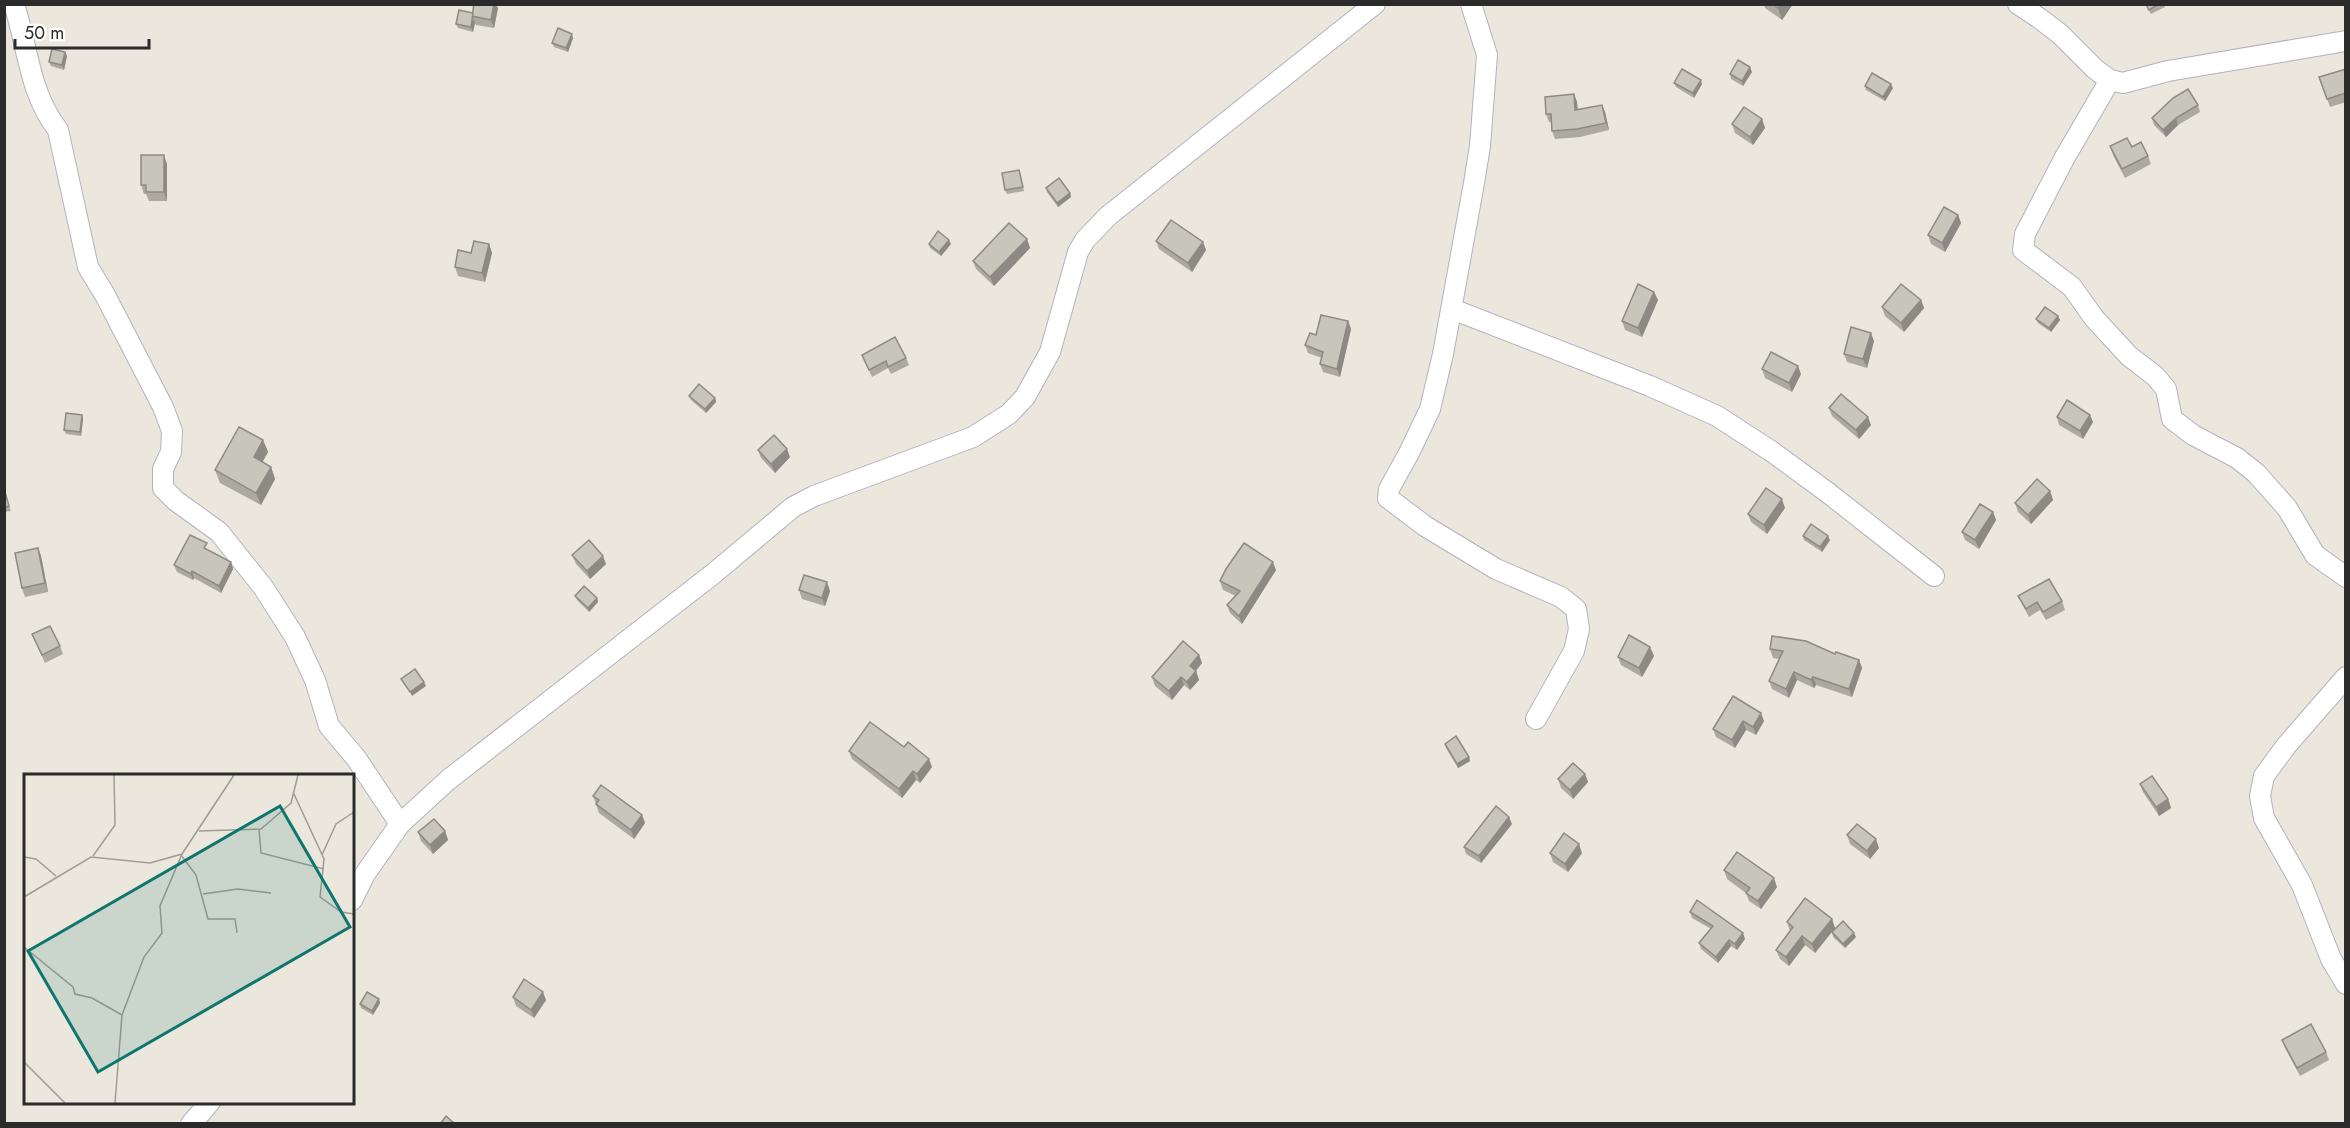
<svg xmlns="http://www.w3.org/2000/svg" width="2350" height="1128" font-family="Jost,sans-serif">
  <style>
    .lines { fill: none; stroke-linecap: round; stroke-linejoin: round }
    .minor-casing { stroke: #b1b2be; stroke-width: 22 }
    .minor { stroke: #fff; stroke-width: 20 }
    .wall { fill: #aca9a1 }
    .shaded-wall { fill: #8c8a83 }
    .building { fill: #c8c5bb; stroke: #8c8a83; stroke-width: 1.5 }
    .inset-road { fill: none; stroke: #9f9c96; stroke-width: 1.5 }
    .view { fill: #0f766e; fill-opacity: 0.15; stroke: #0f766e; stroke-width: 3 }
    .inset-edge { fill: none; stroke: #2b2b2b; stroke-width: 3 }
  </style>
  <rect width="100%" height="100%" fill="#ece7dd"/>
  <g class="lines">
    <!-- minor casing -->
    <g class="minor-casing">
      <g id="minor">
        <path d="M14,4C28,47 29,93 58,130L88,267L105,295L163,407L172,431L171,452L163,469V488L176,501L219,532L263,587L295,637L315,680L329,726L356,758L400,824"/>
        <path d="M1471,4L1487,55L1480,146L1474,183L1443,354L1430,409L1409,453L1389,489L1388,498L1425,526L1496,569L1561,597L1576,609L1579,629L1574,651L1536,719"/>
        <path d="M2018,4L2039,18L2060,34L2095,69L2110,80L2123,83L2168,71L2346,41"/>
        <path d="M2110,80L2065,157L2025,234L2023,250L2072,287L2094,318L2129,356L2155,376L2166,389L2172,419L2193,435L2237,458L2256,473L2287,508L2315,555L2346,577"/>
        <path d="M1452,309L1650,386L1717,416L1771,451L1827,492L1934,576"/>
        <path d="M2346,677L2286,746L2264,776L2260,796L2264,818L2302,885L2331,959L2346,984"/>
        <path d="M352,900L365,874L400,824L448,780L713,574L793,507L814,496L973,437L1009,414L1025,397L1050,352L1078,252L1085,240L1108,216L1375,4"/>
        <path d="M191,1124L210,1102"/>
      </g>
    </g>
    <!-- minor -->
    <use href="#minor" class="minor"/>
  </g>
  <!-- wall -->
  <g class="wall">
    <path d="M1764,4H1793L1782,20L1765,8Z"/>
    <path d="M2145,4H2164L2165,7L2151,14Z"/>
    <path d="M498,8L494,28L476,25L475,23L473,32L458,28L456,24L473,13Z"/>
    <path d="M573,38L568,52L554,47L552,43Z"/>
    <path d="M65,52L67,56L64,70L51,66L49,62Z"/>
    <path d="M2346,69V102L2330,107L2319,77Z"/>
    <path d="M1752,72L1743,86L1731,79L1730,74Z"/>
    <path d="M1674,83L1702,84L1694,98L1676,87Z"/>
    <path d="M1865,86L1893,88L1885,101L1866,90Z"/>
    <path d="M1574,94L1577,102L1578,110L1602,105L1605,112L1609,130L1580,137L1555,139L1552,131V122H1549L1546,114Z"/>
    <path d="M2198,105L2200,112L2178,125L2166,137L2154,125L2152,118Z"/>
    <path d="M1762,119L1765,128L1753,145L1735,133L1732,124Z"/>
    <path d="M2110,146L2132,147L2148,156L2151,164L2125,178L2113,155Z"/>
    <path d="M167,164V201H149L146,194H144L141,185Z"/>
    <path d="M1019,170L1024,191L1007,194L1005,190Z"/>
    <path d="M1046,188L1070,193L1071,197L1058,207L1047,192Z"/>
    <path d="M1958,215L1961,223L1945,252L1931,244L1928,235Z"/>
    <path d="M1027,239L1030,248L994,286L976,269L973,261Z"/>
    <path d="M1156,241L1203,242L1206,250L1192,272L1159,249Z"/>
    <path d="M489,244L492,253L485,282L458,276L455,267Z"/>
    <path d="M929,244H951L941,256L930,248Z"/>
    <path d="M1654,292L1658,300L1642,337L1625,330L1622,321Z"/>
    <path d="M1921,300L1924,308L1904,332L1885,316L1882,307Z"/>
    <path d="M2058,316L2060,320L2051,332L2038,323L2036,319Z"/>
    <path d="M1348,321L1351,329L1340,377L1323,372L1320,364L1322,358L1308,353L1305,345Z"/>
    <path d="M1874,341L1867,368L1847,362L1844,354Z"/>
    <path d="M862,355L906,358L909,365L891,374L888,368L872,377Z"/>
    <path d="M1762,369L1801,374L1792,392L1765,378Z"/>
    <path d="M689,396L715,398L716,402L706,413L691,400Z"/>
    <path d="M1829,408L1871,425L1859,439L1832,416Z"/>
    <path d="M82,415L83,419L81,436L66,434L64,430Z"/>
    <path d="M2057,417L2093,422L2083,439L2059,425Z"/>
    <path d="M263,440L268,452L262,462L271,467L275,479L261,505L220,483L215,470Z"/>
    <path d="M758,450L790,457L775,473L761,458Z"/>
    <path d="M2050,491L2053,500L2031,524L2018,512L2015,503Z"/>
    <path d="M4,492L11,511L4,512Z"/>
    <path d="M1785,508L1767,534L1751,522L1748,514Z"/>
    <path d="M1993,512L1996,520L1979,549L1965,540L1962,532Z"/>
    <path d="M1803,536L1830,540L1822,552L1804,540Z"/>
    <path d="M38,548L41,556L48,592L25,597L22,588Z"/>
    <path d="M209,550L231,562L233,569L221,593L194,578L193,580L177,572L174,565Z"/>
    <path d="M572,555L606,564L590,579L576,564Z"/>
    <path d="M1276,570L1242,624L1230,613L1227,605L1236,596L1223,590L1220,581Z"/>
    <path d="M799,590L830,591L825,606L802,599Z"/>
    <path d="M575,596L597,598L598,602L589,612L577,600Z"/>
    <path d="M2018,596L2062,601L2065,610L2046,620L2040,610L2029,617L2022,604Z"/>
    <path d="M32,634L60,646L63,654L45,663Z"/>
    <path d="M1650,647L1654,656L1642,677L1621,665L1618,657Z"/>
    <path d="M1770,649L1835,654L1859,660L1862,668L1852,697L1816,685L1814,688L1797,680L1789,698L1772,689L1769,681L1779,659L1773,658Z"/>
    <path d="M1199,655L1202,663L1196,671L1199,680L1190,690L1184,685L1172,700L1155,686L1152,677Z"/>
    <path d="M1733,696L1764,721L1756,735L1746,730L1735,748L1716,737L1713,729Z"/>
    <path d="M1445,744L1469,757L1470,761L1458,768L1446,748Z"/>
    <path d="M849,751L932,767L920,783L916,780L902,798L852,759Z"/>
    <path d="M1585,774L1588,782L1573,799L1561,788L1558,779Z"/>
    <path d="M2140,784L2168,799L2171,808L2159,816L2143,792Z"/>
    <path d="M593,796L642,815L645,823L634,839L599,813Z"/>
    <path d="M1512,824L1481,863L1466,854L1464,847Z"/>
    <path d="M445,831L448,840L433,854L421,841L418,832Z"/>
    <path d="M1847,835L1879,848L1870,859L1850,844Z"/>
    <path d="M1550,853H1582L1568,872L1553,862Z"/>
    <path d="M1724,870L1777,887L1761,909L1749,901L1746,893L1727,879Z"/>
    <path d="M1690,912L1745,939L1737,950L1731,946L1718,963L1701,949L1699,943L1711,929L1692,918Z"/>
    <path d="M1832,919L1835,928L1815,953L1805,945L1789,966L1780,959L1776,950L1790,931L1787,922Z"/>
    <path d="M1832,932L1856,937L1845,948L1833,937Z"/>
    <path d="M513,997L546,1000L534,1018L516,1006Z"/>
    <path d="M380,1003L373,1015L361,1008L360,1004Z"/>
    <path d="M2282,1040L2326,1052L2329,1060L2300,1076L2285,1048Z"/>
  </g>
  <!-- shaded-wall -->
  <g class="shaded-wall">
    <path d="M494,4H496L498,8L494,28L491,20Z"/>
    <path d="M1781,4H1793L1782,20L1778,8Z"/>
    <path d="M473,18L475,23L473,32L471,27Z"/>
    <path d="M572,34L573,38L568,52L566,48Z"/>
    <path d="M65,52L67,56L64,70L62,65Z"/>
    <path d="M1750,67L1752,72L1743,86L1742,81Z"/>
    <path d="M1701,80L1702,84L1694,98L1693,93Z"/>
    <path d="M1891,84L1893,88L1885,101L1883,97Z"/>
    <path d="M1574,94L1577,102L1578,118L1575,110Z"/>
    <path d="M1602,105L1605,112L1609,130L1606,123Z"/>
    <path d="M2176,118L2178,125L2166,137L2163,130Z"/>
    <path d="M1762,119L1765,128L1753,145L1750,137Z"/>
    <path d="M164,155L167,164V201L164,192Z"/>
    <path d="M1070,193L1071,197L1058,207L1057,203Z"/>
    <path d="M1958,215L1961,223L1945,252L1942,243Z"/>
    <path d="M1027,239L1030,248L994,286L990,277Z"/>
    <path d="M949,240L951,244L941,256L939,252Z"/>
    <path d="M1203,242L1206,250L1192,272L1188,263Z"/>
    <path d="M489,244L492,253L485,282L482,273Z"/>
    <path d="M1654,292L1658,300L1642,337L1638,328Z"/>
    <path d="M1921,300L1924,308L1904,332L1901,323Z"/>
    <path d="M2058,316L2060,320L2051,332L2049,328Z"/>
    <path d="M1348,321L1351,329L1340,377L1337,369Z"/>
    <path d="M1871,333L1874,341L1867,368L1863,359Z"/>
    <path d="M1798,366L1801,374L1792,392L1789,383Z"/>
    <path d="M715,398L716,402L706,413L705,409Z"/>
    <path d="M82,415L83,419L81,436L80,432Z"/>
    <path d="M2090,415L2093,422L2083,439L2080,431Z"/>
    <path d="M1868,417L1871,425L1859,439L1856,430Z"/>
    <path d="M263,440L268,452L258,470L254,457Z"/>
    <path d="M787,449L790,457L775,473L771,464Z"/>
    <path d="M271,467L275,479L261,505L256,493Z"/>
    <path d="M2050,491L2053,500L2031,524L2028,515Z"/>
    <path d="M1782,499L1785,508L1767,534L1764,525Z"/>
    <path d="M1993,512L1996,520L1979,549L1975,540Z"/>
    <path d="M1828,536L1830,540L1822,552L1820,547Z"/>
    <path d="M38,548L41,556L48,592L45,583Z"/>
    <path d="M603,556L606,564L590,579L587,571Z"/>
    <path d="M231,562L233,569L221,593L219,586Z"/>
    <path d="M1273,562L1276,570L1242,624L1239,616Z"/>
    <path d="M192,571L194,578L193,580L191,574Z"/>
    <path d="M827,582L830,591L825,606L822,598Z"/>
    <path d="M597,598L598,602L589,612L588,608Z"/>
    <path d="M1650,647L1654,656L1642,677L1639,668Z"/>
    <path d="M1199,655L1202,663L1193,674L1190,666Z"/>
    <path d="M1859,660L1862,668L1852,697L1849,689Z"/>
    <path d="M1196,671L1199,680L1190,690L1187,682Z"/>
    <path d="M1794,672L1797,680L1789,698L1786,689Z"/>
    <path d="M1181,677L1184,685L1172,700L1169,691Z"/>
    <path d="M1813,677L1816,685L1814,688L1811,680Z"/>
    <path d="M424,682L426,686L412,696L410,692Z"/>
    <path d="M1761,713L1764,721L1756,735L1753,727Z"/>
    <path d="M1743,721L1746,730L1735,748L1732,740Z"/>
    <path d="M1469,757L1470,761L1458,768L1457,764Z"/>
    <path d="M929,759L932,767L920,783L917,774Z"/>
    <path d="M913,771L916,780L902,798L899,789Z"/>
    <path d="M1585,774L1588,782L1573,799L1570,790Z"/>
    <path d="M2168,799L2171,808L2159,816L2156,807Z"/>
    <path d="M642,815L645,823L634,839L631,830Z"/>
    <path d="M1509,817L1512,824L1481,863L1479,856Z"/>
    <path d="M445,831L448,840L433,854L430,845Z"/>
    <path d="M1876,839L1879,848L1870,859L1867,851Z"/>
    <path d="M1579,844L1582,853L1568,872L1565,864Z"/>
    <path d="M1774,878L1777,887L1761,909L1758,901Z"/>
    <path d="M1832,919L1835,928L1815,953L1812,944Z"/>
    <path d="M1743,933L1745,939L1737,950L1735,944Z"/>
    <path d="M1854,933L1856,937L1845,948L1843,944Z"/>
    <path d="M1802,936L1805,945L1789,966L1786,957Z"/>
    <path d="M1729,940L1731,946L1718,963L1716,957Z"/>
    <path d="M543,992L546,1000L534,1018L531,1010Z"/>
    <path d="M379,999L380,1003L373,1015L372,1011Z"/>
  </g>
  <!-- building -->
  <g class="building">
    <path d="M474,4H494L491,20L472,16Z"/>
    <path d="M1773,4H1781L1778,8Z"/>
    <path d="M2146,4H2159L2149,10Z"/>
    <path d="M459,10L473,13L471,27L456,24Z"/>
    <path d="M558,28L572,34L566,48L552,43Z"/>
    <path d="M52,49L65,52L62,65L49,62Z"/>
    <path d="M1738,60L1750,67L1742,81L1730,74Z"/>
    <path d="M1682,69L1701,80L1693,93L1674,83Z"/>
    <path d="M2346,69V93L2327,99L2319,77Z"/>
    <path d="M1872,73L1891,84L1883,97L1865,86Z"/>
    <path d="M2188,89L2198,105L2176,118L2163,130L2152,118L2173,98Z"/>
    <path d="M1574,94L1575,110L1602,105L1606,123L1577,129L1552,131L1551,114H1546L1545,97Z"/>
    <path d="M1744,107L1762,119L1750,137L1732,124Z"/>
    <path d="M2127,138L2132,147L2141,142L2148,156L2122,169L2110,146Z"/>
    <path d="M141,155H164V192H146V185H141Z"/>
    <path d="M1019,170L1023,187L1005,190L1002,173Z"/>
    <path d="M1059,178L1070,193L1057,203L1046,188Z"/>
    <path d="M1944,207L1958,215L1942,243L1928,235Z"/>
    <path d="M1171,220L1203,242L1188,263L1156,241Z"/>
    <path d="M1009,223L1027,239L990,277L973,261Z"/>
    <path d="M938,231L949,240L939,252L929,244Z"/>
    <path d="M474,241L489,244L482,273L455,267L458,250L471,253Z"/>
    <path d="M1638,284L1654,292L1638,328L1622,321Z"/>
    <path d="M1901,284L1921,300L1901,323L1882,307Z"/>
    <path d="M2045,307L2058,316L2049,328L2036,319Z"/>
    <path d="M1321,315L1348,321L1337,369L1320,364L1323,352L1305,345L1310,333L1316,335Z"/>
    <path d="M1851,327L1871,333L1863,359L1844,354Z"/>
    <path d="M895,337L906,358L888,367L886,361L869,370L862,355Z"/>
    <path d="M1771,352L1798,366L1789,383L1762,369Z"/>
    <path d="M699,384L715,398L705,409L689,396Z"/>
    <path d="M1841,394L1868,417L1856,430L1829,408Z"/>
    <path d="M2067,400L2090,415L2080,431L2057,417Z"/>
    <path d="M66,413L82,415L80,432L64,430Z"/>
    <path d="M239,427L263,440L254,457L271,467L256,493L215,470Z"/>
    <path d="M774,435L787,449L771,464L758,450Z"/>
    <path d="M2037,479L2050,491L2028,515L2015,503Z"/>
    <path d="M1766,488L1782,499L1764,525L1748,514Z"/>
    <path d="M4,492H5L9,506L4,508Z"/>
    <path d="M1980,504L1993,512L1975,540L1962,532Z"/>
    <path d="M1811,524L1828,536L1820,547L1803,536Z"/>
    <path d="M190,535L207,543L204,548L231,562L219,586L192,571L191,574L174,565Z"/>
    <path d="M589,540L603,556L587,571L572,555Z"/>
    <path d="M1244,543L1273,562L1239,616L1227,605L1240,591L1220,581L1226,569Z"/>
    <path d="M38,548L45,583L22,588L15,553Z"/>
    <path d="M804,575L827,582L822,598L799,590Z"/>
    <path d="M2049,579L2062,601L2043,612L2037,602L2026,609L2018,596Z"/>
    <path d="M584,586L597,598L588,608L575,596Z"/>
    <path d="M50,626L60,646L42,655L32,634Z"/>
    <path d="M1629,635L1650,647L1639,668L1618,657Z"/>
    <path d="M1772,636L1806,641L1835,654L1836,652L1859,660L1849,689L1813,677L1811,680L1794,672L1786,689L1769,681L1783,651L1770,649Z"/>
    <path d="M1183,641L1199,655L1190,666L1196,671L1187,682L1181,677L1169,691L1152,677Z"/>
    <path d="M415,669L424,682L410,692L401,679Z"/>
    <path d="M1733,696L1761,713L1753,727L1743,721L1732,740L1713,729Z"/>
    <path d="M870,722L904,747L908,742L929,759L917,774L913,771L899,789L849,751Z"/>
    <path d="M1456,736L1469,757L1457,764L1445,744Z"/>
    <path d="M1573,763L1585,774L1570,790L1558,779Z"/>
    <path d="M2152,776L2168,799L2156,807L2140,784Z"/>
    <path d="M601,785L642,815L631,830L596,804L599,800L593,796Z"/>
    <path d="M1496,806L1509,817L1479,856L1464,847Z"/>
    <path d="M434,819L445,831L430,845L418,832Z"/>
    <path d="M1857,824L1876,839L1867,851L1847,835Z"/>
    <path d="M1564,833L1579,844L1565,864L1550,853Z"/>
    <path d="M1737,852L1774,878L1758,901L1746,893L1750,888L1724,870Z"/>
    <path d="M1805,898L1832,919L1812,944L1802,936L1786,957L1776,950L1793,927L1787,922Z"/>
    <path d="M1697,900L1743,933L1735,944L1729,940L1716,957L1699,943L1713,926L1690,912Z"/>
    <path d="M1843,921L1854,933L1843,944L1832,932Z"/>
    <path d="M524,979L543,992L531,1010L513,997Z"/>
    <path d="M367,992L379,999L372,1011L360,1004Z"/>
    <path d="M2311,1024L2326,1052L2297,1068L2282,1040Z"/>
    <path d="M446,1116L455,1124H440Z"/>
  </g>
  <!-- overview -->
  <g transform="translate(24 774)">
    <rect width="330" height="330" fill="#ece7dd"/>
    <path class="inset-road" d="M270,20L300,85L296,123L317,138L330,140M235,55L237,79L300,95M175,57L237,55L267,29L274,1M157,81L172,101L184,145H211L213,159M298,81L312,50L330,38M69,82L91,51L90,1M0,83L12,85L32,102M179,120L214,115L247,119M0,123L67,83L126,89L158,80L210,1M0,173L49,213L51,220L68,224L98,241M0,288L41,329M91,329L98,241L120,183L138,159L136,132L158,80"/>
    <path class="view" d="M256,32L326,153L74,298L4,177Z"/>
    <rect width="330" height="330" class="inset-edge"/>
  </g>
  <!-- border -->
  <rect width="2350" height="1128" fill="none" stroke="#2b2b2b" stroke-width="12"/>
  <!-- scale -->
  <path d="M15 39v9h134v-9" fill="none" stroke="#2b2b2b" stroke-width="3"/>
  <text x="24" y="39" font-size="18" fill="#2b2b2b" stroke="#ffffff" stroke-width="4.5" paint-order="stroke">50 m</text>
</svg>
